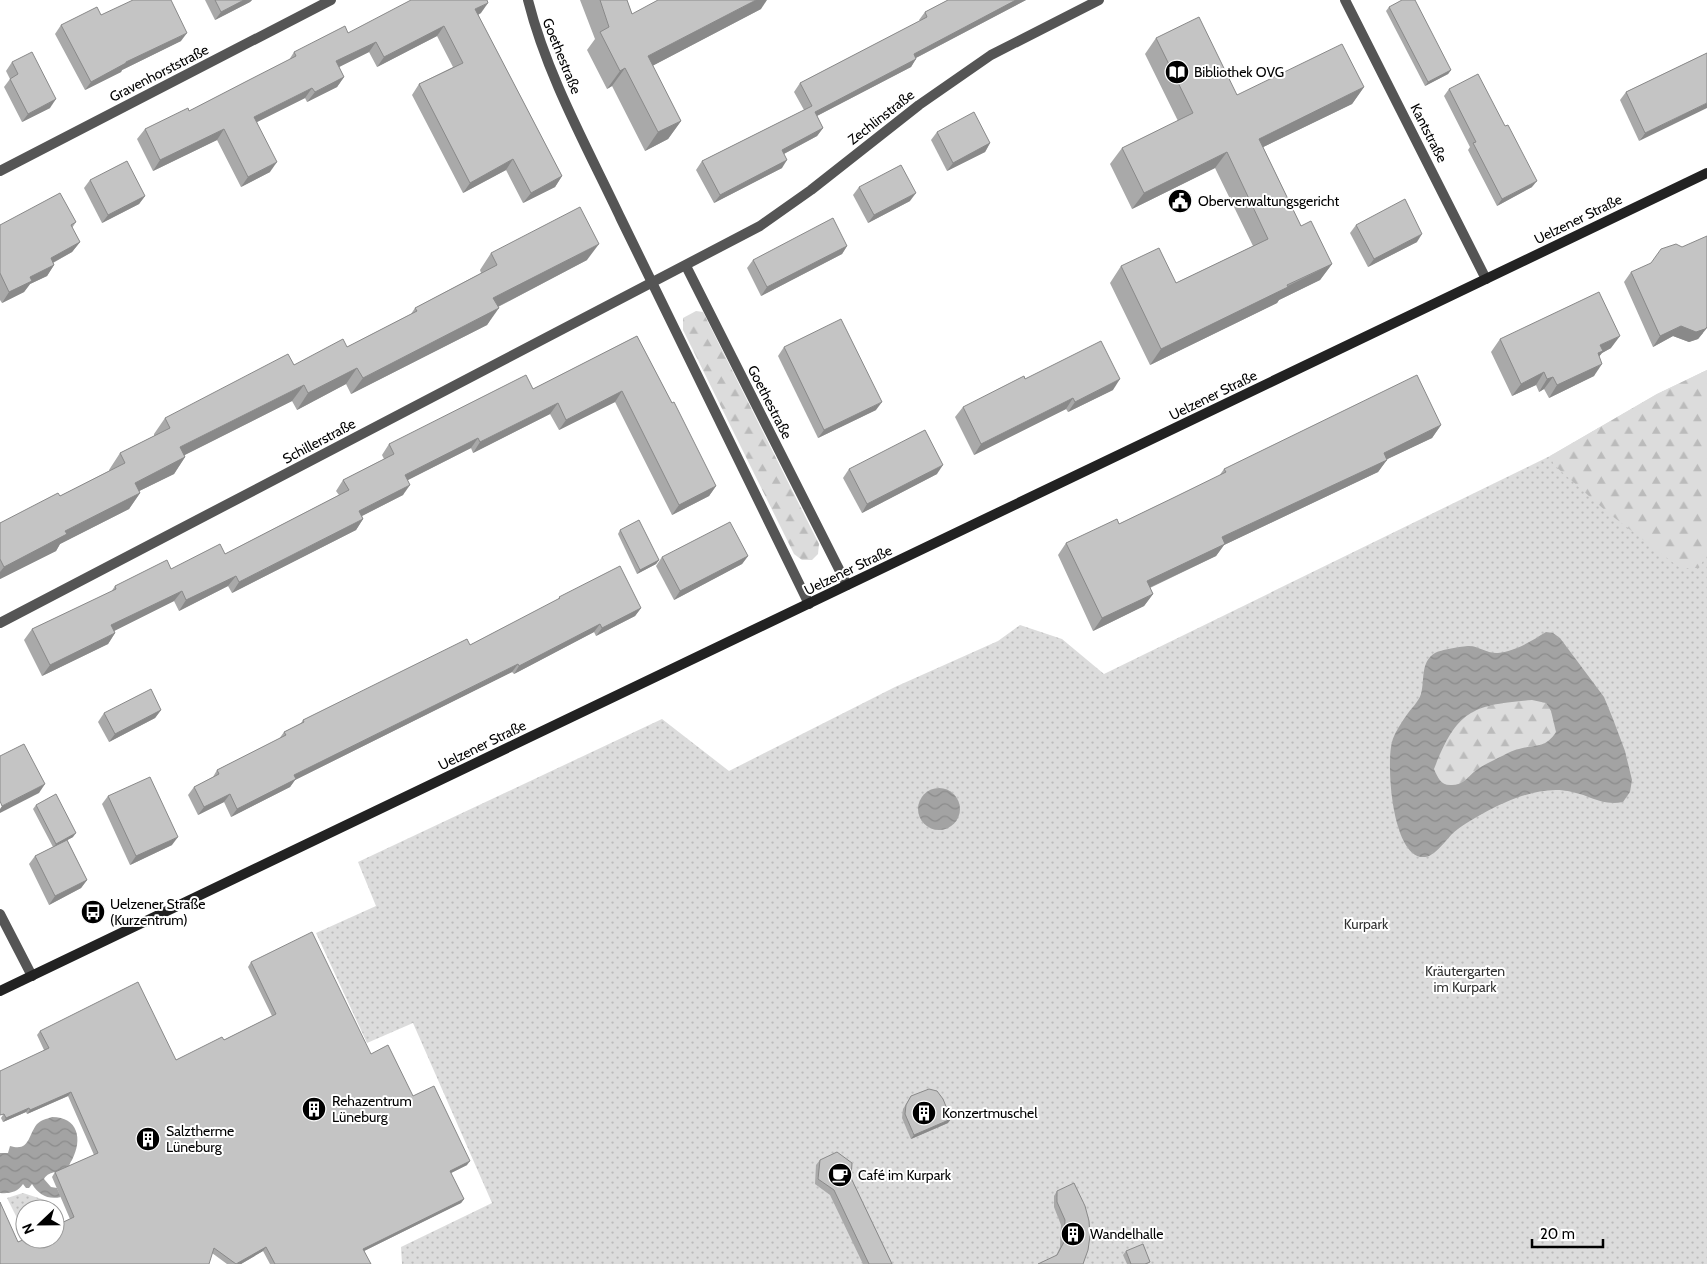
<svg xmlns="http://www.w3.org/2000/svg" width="1707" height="1264" font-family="Cabin,sans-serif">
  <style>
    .green { fill: url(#green-dots) }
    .forest { fill: url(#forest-firs) }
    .water { fill: url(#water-waves); fill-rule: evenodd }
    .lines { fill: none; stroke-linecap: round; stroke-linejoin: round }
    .street { stroke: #555; stroke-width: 10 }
    .secondary { stroke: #222; stroke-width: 10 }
    .wall { fill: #a9a9a9 }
    .shaded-wall { fill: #898989 }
    .building { fill: #c4c4c4; stroke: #898989 }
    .labels { text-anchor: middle; stroke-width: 4; stroke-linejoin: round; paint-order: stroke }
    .street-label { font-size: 14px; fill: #000; stroke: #fff }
    .poi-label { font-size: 14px; fill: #000; stroke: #fff; text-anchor: start }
    .park-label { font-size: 14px; fill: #333; stroke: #fff }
  </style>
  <defs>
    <pattern id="green-dots" width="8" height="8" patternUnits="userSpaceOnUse" patternTransform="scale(1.25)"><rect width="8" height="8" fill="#dcdcdc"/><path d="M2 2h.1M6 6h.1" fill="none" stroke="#bbb" stroke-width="1.8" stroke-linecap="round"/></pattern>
    <pattern id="forest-firs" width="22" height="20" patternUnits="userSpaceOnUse" patternTransform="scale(1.25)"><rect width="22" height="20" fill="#dcdcdc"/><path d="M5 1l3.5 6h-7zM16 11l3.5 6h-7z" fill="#bbb"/></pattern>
    <pattern id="water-waves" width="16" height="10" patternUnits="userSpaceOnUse" patternTransform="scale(1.25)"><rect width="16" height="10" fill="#a3a3a3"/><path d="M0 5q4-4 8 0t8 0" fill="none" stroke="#8b8b8b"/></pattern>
  </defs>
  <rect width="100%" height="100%" fill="#fff"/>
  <!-- green -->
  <g class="green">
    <path d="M1707,370V1264H402L401,1247L492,1203L413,1023L367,1043L316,933L376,906L358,862L662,719L729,771L895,687L998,641L1020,625L1062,639L1104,674L1550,456L1657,394Z"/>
    <path d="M23,1193L48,1201L47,1205L55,1209H25V1234L7,1198Z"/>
  </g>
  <!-- forest -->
  <g class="forest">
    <path d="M696,311L703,312L819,544L818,554L812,560H802L794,554L683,330V318Z"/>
    <path d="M1707,370V554L1699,568H1680L1607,512L1554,465L1550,456L1657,394Z"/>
    <path d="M1532,700L1546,703L1551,711L1556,733L1550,741L1475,771L1461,784L1449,786L1443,784L1438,779L1434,769C1457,710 1472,705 1532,700Z"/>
  </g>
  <!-- water -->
  <g class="water">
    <path d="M1546,632L1553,633L1560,638L1604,697L1613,719L1625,751L1632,780L1630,792L1623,802C1601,806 1592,796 1572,792C1553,787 1534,792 1516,798C1499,804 1467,821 1453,833C1447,839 1434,857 1425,857C1392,860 1386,764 1392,742C1394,734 1401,723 1406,716C1411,708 1418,703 1421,694C1425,680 1420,662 1435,653C1440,650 1462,646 1469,646C1478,646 1488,654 1498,653C1517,651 1531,641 1546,632ZM1532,700L1546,703L1551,711L1556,732C1545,749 1536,744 1519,749C1512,750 1505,755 1498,758C1490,762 1481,766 1474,772C1467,778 1463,785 1452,785C1441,786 1438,778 1434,769C1457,710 1472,705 1532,700Z"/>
    <circle cx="939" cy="809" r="21"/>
    <path d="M52,1117C78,1117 83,1139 72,1160C70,1162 70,1165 68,1167C61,1174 50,1169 44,1179L51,1187L57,1188L61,1197C48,1200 39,1195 32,1184L29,1188H26L23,1184C18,1192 9,1194 0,1193V1153H8L10,1146C30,1152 28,1135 37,1124C41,1120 46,1119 52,1117Z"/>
  </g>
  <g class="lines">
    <!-- street -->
    <g class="street">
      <path d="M528,0C547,76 588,149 621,219C683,348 747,475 809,604"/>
      <path d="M1345,0L1486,279"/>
      <path d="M0,171L331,0"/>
      <path d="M686,266L847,585"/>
      <path d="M0,623L760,226L811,190L919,105L991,55L1099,0"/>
      <path d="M0,914L32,976"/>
    </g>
    <!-- secondary -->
    <path class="secondary" d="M0,991L1707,173"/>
  </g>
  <!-- wall -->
  <g class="wall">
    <path d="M205,0H252L250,2L215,20Z"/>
    <path d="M580,0H627L632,14L761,9L652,66L681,121L668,139L645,151L612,86L607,89L587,50L595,39Z"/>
    <path d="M948,0H1026L916,58L911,67L817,116L823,128L817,136L784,154L782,168L714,203L696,170L702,161L804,110L794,92L800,83L920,21L919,20L925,12Z"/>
    <path d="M1389,7L1451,70L1448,74L1425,86L1386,11Z"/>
    <path d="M481,13L478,15L562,176L555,187L523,203L506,170L463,193L412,95L419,84L453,67L437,36L377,67L369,52L339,67L344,77L337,87L307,102L305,98L257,122L270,172L241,187L217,140L153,171L137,139L145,129L189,111L289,60L294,52L348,33Z"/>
    <path d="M101,15L181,41L122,70L121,72L85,90L55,34L61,25Z"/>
    <path d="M1156,38L1237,95L1364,87L1352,104L1263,147L1301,226L1332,264L1320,280L1279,300L1277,303L1150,365L1110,283L1121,266L1176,283L1253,246L1215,168L1132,209L1110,164L1122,148L1178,121L1145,54Z"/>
    <path d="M1707,53L1639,141L1620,100L1626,92Z"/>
    <path d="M12,62L50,108L22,122L4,87L10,79L6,71Z"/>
    <path d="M1449,89L1532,187L1497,206L1468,150L1470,147L1444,96Z"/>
    <path d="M937,132L990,143L985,152L947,171L931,140Z"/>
    <path d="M90,180L145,196L139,204L102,223L84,188Z"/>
    <path d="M859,187L910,201L868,223L853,195Z"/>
    <path d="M76,222L72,228L80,242L72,252L53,263L54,265L47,276L30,284L24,292L2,303L0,300V225Z"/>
    <path d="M1356,225L1417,242L1368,267L1350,233Z"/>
    <path d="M847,246L842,254L761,296L747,268L753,260Z"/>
    <path d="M491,253L587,260L498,307L487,325L351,394L346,384L297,410L292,401L184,455L185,457L174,474L139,491L140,493L129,509L60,544L56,551L0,579V523L60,496L109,471V470L120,453L154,436V434L165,418L294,365L347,347L411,314L415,308L481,273L480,270Z"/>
    <path d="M1631,272L1703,333L1698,339L1689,342L1673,336L1653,347L1624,282Z"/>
    <path d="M637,336L672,403L716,486L709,496L672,515L615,402L559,430L550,414L473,453L471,448L408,480L403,495L362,516L363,519L356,530L232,593L228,586L179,611L174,601L114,631L115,633L108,644L42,676L24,640L32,629L111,592L115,586L171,569L225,554L339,495L336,491L343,480L384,459L382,455L389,444L533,389Z"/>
    <path d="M1500,339L1611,348L1602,353L1599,356L1594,376L1549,398L1544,389L1539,392L1536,385L1512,396L1491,352Z"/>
    <path d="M784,347L876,410L818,438L778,356Z"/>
    <path d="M1113,390L1068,412L1066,409L974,455L955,417L963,407Z"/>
    <path d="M1441,425L1432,438L1387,459L1378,472L1224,545L1216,556L1150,588L1153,594L1144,606L1093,631L1058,555L1066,543L1119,524L1219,476L1224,469Z"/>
    <path d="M849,469L937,474L862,513L843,478Z"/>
    <path d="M620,530L659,560L656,564L637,574L618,534Z"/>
    <path d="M748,556L742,564L674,600L656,566L662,557Z"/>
    <path d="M559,597L641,608L635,616L596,636L594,632L514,674L512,672L295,780L290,787L231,817L224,802L198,815L188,795L194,787L213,777L217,770L279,739L284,732L301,723L303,720L470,645L558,600Z"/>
    <path d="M161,710L155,718L109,742L98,722L104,713Z"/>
    <path d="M108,796L172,845L130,865L102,804Z"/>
    <path d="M36,805L73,837L67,840L87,880L81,888L49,905L29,864L35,856L53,847L33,809Z"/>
    <path d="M251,962L371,1054L413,1096L467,1165L451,1173L464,1199L461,1203L364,1251L371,1264H270L263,1251L241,1264H227L212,1253L18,1242L70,1219L52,1177L55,1172L94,1155L68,1096L27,1114L26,1112L3,1122L1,1118L44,1050L37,1035L40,1031L176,1060L224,1040L272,1016L248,967Z"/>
    <path d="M911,1096L948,1123L911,1139L902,1118L903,1109Z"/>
    <path d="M820,1160L851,1178L892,1264H863L830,1195L815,1184L816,1165Z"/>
    <path d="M1057,1191L1083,1264L1056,1256L1060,1247L1061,1225L1054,1207V1196Z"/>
    <path d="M1126,1251L1149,1264H1127L1123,1255Z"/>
  </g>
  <!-- shaded-wall -->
  <g class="shaded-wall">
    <path d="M244,0H252L250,2L215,20L221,12Z"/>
    <path d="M756,0H767L761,9L635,75L648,56Z"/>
    <path d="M1016,0H1026L908,62L914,54Z"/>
    <path d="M488,3L481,13L468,20L475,9Z"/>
    <path d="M444,26L437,36L377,67L384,57Z"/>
    <path d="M187,33L181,41L122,70L121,72L85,90L91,82L126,62Z"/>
    <path d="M376,42L369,52L329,72L336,61Z"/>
    <path d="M916,59L911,67L809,120L815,112Z"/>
    <path d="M625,68L612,86L607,89L620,71Z"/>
    <path d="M1451,70L1448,74L1425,86L1428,82Z"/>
    <path d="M344,77L337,87L307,102L315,92Z"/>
    <path d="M1364,87L1352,104L1247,155L1259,139Z"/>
    <path d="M312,88L305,98L247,127L254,117Z"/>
    <path d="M56,99L50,108L22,122L28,114Z"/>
    <path d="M1707,103V108L1639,141L1645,133Z"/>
    <path d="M681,121L668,139L645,151L658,132Z"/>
    <path d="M823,128L817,136L776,158L782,150Z"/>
    <path d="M224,129L217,140L153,171L160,160Z"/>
    <path d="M990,143L985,152L947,171L953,163Z"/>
    <path d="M1227,152L1215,168L1132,209L1144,193Z"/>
    <path d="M513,159L506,170L463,193L470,183Z"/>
    <path d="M787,160L782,168L714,203L720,195Z"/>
    <path d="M277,162L270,172L241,187L248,177Z"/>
    <path d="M562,176L555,187L523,203L531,193Z"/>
    <path d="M1537,181L1532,187L1497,206L1502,199Z"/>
    <path d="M916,193L910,201L868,223L874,215Z"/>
    <path d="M145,196L139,204L102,223L108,215Z"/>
    <path d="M1422,234L1417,242L1368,267L1374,259Z"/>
    <path d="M80,242L72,252L43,268L51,258Z"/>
    <path d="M599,244L587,260L482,315L493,298Z"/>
    <path d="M847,246L842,254L761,296L767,287Z"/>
    <path d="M1332,264L1320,280L1279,300L1277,303L1150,365L1161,349Z"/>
    <path d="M54,265L47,276L30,284L24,292L2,303L9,292L30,277Z"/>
    <path d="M499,308L487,325L351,394L363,378Z"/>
    <path d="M1681,326L1707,327V328L1698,339L1689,342L1673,336L1653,347L1660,336Z"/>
    <path d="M1620,336L1611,348L1602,353L1594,363L1600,345Z"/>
    <path d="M1602,364L1594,376L1549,398L1557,385Z"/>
    <path d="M357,368L346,384L297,410L308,393Z"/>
    <path d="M1544,372L1536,385L1512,396L1521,384Z"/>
    <path d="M1553,377L1544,389L1539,392L1547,379Z"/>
    <path d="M1120,379L1113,390L1068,412L1075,402Z"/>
    <path d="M304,385L292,401L169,463L180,447Z"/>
    <path d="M622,391L615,402L559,430L566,420Z"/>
    <path d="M1073,398L1066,409L974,455L981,444Z"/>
    <path d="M882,402L876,410L818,438L824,430Z"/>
    <path d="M558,403L550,414L473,453L480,442Z"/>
    <path d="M1441,425L1432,438L1375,465L1384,453Z"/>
    <path d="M478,438L471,448L398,485L405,475Z"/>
    <path d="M185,457L174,474L123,499L135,483Z"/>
    <path d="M1387,460L1378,472L1224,545L1216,556L1138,593L1147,581L1222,537Z"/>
    <path d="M943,465L937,474L862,513L867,504Z"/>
    <path d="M410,485L403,495L352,521L359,511Z"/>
    <path d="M716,486L709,496L672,515L679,505Z"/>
    <path d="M140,493L129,509L60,544L56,551L0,579V572L4,567L65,531Z"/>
    <path d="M363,519L356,530L232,593L239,582Z"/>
    <path d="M748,556L742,564L674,600L680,591Z"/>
    <path d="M659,560L656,564L637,574L640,570Z"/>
    <path d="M236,576L228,586L179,611L186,600Z"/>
    <path d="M182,591L174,601L104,636L111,625Z"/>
    <path d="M1153,594L1144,606L1093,631L1102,618Z"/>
    <path d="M641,608L635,616L596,636L602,628Z"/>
    <path d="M600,624L594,632L514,674L519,666Z"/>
    <path d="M115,633L108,644L42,676L50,665Z"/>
    <path d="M518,664L512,672L295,780L290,787L231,817L237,809L294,775Z"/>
    <path d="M161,710L155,718L109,742L115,734Z"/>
    <path d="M45,784L39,793L0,813V809L2,806Z"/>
    <path d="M230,794L224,802L198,815L204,807Z"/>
    <path d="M76,833L73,837L53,848L56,844Z"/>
    <path d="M178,837L172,845L130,865L136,856Z"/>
    <path d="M87,880L81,888L49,905L55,896Z"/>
    <path d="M71,1092L68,1096L27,1114L30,1110Z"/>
    <path d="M29,1108L26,1112L3,1122L6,1118Z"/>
    <path d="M951,1119L948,1123L911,1139L914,1135Z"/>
    <path d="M470,1161L467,1165L447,1175L450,1171Z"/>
    <path d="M464,1199L461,1203L360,1253L363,1249Z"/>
    <path d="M266,1247L263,1251L241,1264H236Z"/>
  </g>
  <!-- building -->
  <g class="building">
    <path d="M133,0H171L187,33L126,62V63L91,82L61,25L97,7L101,15Z"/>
    <path d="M215,0H244L221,12Z"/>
    <path d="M411,0H487L488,3L475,9L562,176L531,193L513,159L470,183L419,84L463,63L444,26L384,57L376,42L336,61L344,77L315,92L312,88L254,117L277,162L248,177L224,129L160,160L145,129L188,108L189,111L249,80L296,56L294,52L345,26L348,33Z"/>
    <path d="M600,0H627L632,14L658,0H756L648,56L681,121L658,132L625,68L620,71L600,32L609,27Z"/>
    <path d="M948,0H1016L914,54L916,59L815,112L823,128L782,150L787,160L720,195L702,161L812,106L800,83L927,17L925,12Z"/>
    <path d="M1402,0H1415L1451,70L1428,82L1389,7Z"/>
    <path d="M1199,17L1237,95L1342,44L1364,87L1259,139L1301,226L1311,221L1332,264L1287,285L1288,287L1161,349L1121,266L1159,248L1176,283L1268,239L1227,152L1144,193L1122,148L1193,113L1156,38Z"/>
    <path d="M32,52L56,99L28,114L10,79L18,74L12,62Z"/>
    <path d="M1707,53V103L1645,133L1626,92Z"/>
    <path d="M1478,74L1505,126L1508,125L1537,181L1502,199L1473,143L1476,142L1449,89Z"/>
    <path d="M974,112L990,143L953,163L937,132Z"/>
    <path d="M127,161L145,196L108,215L90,180Z"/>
    <path d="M901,165L916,193L874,215L859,187Z"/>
    <path d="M60,193L76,222L71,225L80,242L51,258L54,265L30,277L32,281L9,292L0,273V225Z"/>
    <path d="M1405,199L1422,234L1374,259L1356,225Z"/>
    <path d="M580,207L599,244L493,298L499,308L363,378L357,368L308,393L304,385L180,447L185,457L135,483L140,493L65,531L67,534L4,567L0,559V523L58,493L60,496L125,463L120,453L170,428L165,418L288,354L294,365L343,339L347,347L417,311L415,308L497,265L491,253Z"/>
    <path d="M833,218L847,246L767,287L753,260Z"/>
    <path d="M1707,236V327L1705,329L1696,332L1681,326L1660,336L1631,272L1651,263L1661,249L1676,244L1682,247Z"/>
    <path d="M1599,292L1620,336L1600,345L1603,351L1598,353L1602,364L1557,385L1553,377L1547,379L1544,372L1521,384L1500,339Z"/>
    <path d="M841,319L882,402L824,430L784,347Z"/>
    <path d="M637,336L672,403L674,402L716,486L679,505L622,391L566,420L558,403L480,442L478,438L405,475L410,485L359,511L363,519L239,582L236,576L186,600L182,591L111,625L115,633L50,665L32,629L116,589L115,586L167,560L171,569L220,544L225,554L349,490L343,480L394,454L389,444L526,375L533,389Z"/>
    <path d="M1101,341L1120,379L1075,402L1073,398L981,444L963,407L1024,376L1025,379Z"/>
    <path d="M1417,375L1441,425L1384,453L1387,460L1222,537L1225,544L1147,581L1153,594L1102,618L1066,543L1117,519L1119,524L1175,497L1226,472L1224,469Z"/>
    <path d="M925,430L943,465L867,504L849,469Z"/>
    <path d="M639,520L659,560L640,570L620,530Z"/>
    <path d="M730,522L748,556L680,591L662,557Z"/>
    <path d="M620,566L641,608L602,628L600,624L519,666L518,664L294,775L296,779L237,809L230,794L204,807L194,787L219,774L217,770L286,735L284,732L304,722L303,720L467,639L470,645L560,598L559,597Z"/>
    <path d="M151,689L161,710L115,734L104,713Z"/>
    <path d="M24,744L45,784L2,806L0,801V756Z"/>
    <path d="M150,777L178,837L136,856L108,796Z"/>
    <path d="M56,794L76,833L56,844L36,805Z"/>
    <path d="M67,840L87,880L55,896L35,856Z"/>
    <path d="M312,932L371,1054L388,1045L413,1096L434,1086L470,1161L450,1171L464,1199L363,1249L371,1264H275L266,1247L236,1264L214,1248L209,1264H0V1202L18,1242L25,1239H55V1226L74,1217L55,1172L98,1153L71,1092L30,1110L29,1108L6,1118L4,1114L0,1115V1071L49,1048L40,1031L138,982L176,1060L222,1037L224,1040L276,1014L251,962Z"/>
    <path d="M929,1089L937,1091L943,1099L951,1119L914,1135L905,1114L906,1105L911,1096Z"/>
    <path d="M837,1152L852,1163L851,1178L892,1264H869L834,1190L818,1179L820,1160Z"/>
    <path d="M1074,1183L1085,1206L1089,1221L1090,1236L1088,1250L1083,1264H1038L1057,1255L1064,1242L1065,1220L1057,1202V1191Z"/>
    <path d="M1143,1244L1150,1262L1145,1264H1131L1126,1251Z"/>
  </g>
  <!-- icons -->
  <defs>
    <g id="library-disc" transform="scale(1.25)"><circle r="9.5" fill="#000" stroke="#fff"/><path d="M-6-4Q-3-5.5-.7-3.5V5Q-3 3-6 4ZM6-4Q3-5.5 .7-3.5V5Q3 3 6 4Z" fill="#fff"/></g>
    <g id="civic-disc" transform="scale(1.25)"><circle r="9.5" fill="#000" stroke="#fff"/><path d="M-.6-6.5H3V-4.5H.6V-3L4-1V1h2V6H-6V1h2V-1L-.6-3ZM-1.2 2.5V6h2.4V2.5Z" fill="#fff"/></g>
    <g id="bus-disc" transform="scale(1.25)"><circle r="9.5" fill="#000" stroke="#fff"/><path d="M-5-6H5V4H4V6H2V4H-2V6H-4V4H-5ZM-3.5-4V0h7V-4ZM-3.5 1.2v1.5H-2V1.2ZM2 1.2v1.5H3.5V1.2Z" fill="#fff"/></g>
    <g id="building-disc" transform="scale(1.25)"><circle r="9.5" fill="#000" stroke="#fff"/><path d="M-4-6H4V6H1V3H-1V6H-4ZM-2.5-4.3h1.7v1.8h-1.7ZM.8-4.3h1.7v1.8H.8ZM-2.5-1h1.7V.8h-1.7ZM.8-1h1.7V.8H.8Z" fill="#fff"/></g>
    <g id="cafe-disc" transform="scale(1.25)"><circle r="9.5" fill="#000" stroke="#fff"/><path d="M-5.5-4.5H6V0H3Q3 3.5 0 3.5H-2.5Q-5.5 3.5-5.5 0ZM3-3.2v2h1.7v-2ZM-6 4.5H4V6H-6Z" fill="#fff"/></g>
  </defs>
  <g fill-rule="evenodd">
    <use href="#library-disc" x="1177" y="72"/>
    <use href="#civic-disc" x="1180" y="201"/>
    <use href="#bus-disc" x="93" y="912"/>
    <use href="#building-disc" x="314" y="1109"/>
    <use href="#building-disc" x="924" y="1113"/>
    <use href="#building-disc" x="148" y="1139"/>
    <use href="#cafe-disc" x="840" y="1175"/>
    <use href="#building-disc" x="1073" y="1234"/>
  </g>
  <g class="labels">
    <!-- street labels -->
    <g class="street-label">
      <text transform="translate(562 56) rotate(68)" y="5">Goethestraße</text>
      <text transform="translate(159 73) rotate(-27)" y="5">Gravenhorststraße</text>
      <text transform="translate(881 117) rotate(-38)" y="5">Zechlinstraße</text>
      <text transform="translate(1429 133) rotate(63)" y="5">Kantstraße</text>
      <text transform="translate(1578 219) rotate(-26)" y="5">Uelzener Straße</text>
      <text transform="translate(1213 395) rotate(-26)" y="5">Uelzener Straße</text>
      <text transform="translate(770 402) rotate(63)" y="5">Goethestraße</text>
      <text transform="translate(319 441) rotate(-28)" y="5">Schillerstraße</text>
      <text transform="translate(848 570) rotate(-26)" y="5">Uelzener Straße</text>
      <text transform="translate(482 745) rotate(-26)" y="5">Uelzener Straße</text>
    </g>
    <!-- poi labels -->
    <g class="poi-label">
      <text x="1194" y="77">Bibliothek OVG</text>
      <text x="1198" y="206">Oberverwaltungsgericht</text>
      <text x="110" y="909">Uelzener Straße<tspan x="110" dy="16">(Kurzentrum)</tspan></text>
      <text x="332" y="1106">Rehazentrum<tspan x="332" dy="16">Lüneburg</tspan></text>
      <text x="942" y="1118">Konzertmuschel</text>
      <text x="166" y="1136">Salztherme<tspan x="166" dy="16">Lüneburg</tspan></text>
      <text x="858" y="1180">Café im Kurpark</text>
      <text x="1090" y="1239">Wandelhalle</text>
    </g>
    <!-- park labels -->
    <g class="park-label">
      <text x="1366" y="929">Kurpark</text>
      <text x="1465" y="976">Kräutergarten<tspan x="1465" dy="16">im Kurpark</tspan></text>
    </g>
  </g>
  <!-- north arrow -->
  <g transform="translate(40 1224) rotate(248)"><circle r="24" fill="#ffffff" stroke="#999999"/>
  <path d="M0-4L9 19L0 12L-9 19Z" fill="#000000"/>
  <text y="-8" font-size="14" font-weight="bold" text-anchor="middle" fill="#000000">N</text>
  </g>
  <!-- scale -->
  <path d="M1532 1239v8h71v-8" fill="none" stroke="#000000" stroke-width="2.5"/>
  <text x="1540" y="1239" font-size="15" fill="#000000" stroke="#ffffff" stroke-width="4" paint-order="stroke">20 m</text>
</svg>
